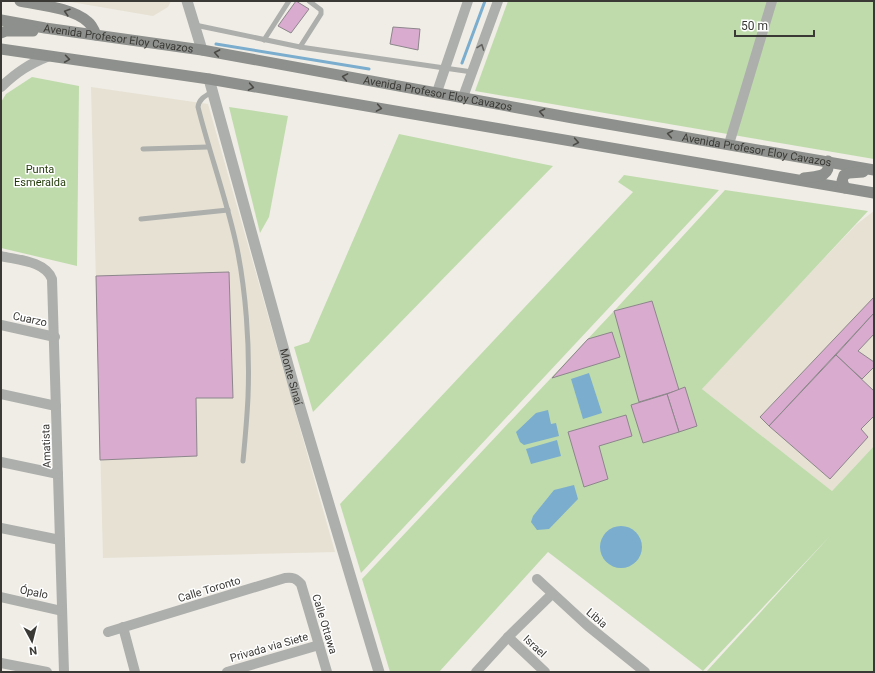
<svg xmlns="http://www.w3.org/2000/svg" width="875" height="673" font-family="Roboto,sans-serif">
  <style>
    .built { fill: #e6e1d3 }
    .green { fill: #bfdbac }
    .water { fill: #7aadce }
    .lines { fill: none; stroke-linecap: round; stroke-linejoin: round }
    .stream { stroke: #7aadce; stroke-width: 3 }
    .building { fill: #d9abcf; stroke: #8c868b }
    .service { stroke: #adafac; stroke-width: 5 }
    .minor { stroke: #adafac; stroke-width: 10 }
    .tertiary { stroke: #adafac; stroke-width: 11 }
    .secondary { stroke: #8d908c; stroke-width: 11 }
    .oneway { stroke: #4b4a47 }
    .oneway2 { stroke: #62625f }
    .labels { text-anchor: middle; stroke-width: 3; stroke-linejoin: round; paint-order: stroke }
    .street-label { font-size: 11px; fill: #3a3936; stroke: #fff }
    .park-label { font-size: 11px; fill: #1e3804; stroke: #fff }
  </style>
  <rect width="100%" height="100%" fill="#f0ede6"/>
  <!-- built -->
  <g class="built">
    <path d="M65,1H171L168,7L153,16Z"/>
    <path d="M91,87L208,104L335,552L103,558Z"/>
    <path d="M874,211V446L832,491L702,389L712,376L857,224Z"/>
  </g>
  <!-- green -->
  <g class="green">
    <path d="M508,1H874V159L475,91Z"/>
    <path d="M32,77L79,86L77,266L1,248V102L6,94Z"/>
    <path d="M229,107L288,116L269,217L260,233Z"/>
    <path d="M399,134L553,166L313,412L294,347L309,342Z"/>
    <path d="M624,175L719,190L361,573L340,504L633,192L618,182Z"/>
    <path d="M725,190L868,211L702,389L832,491L874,446V672H706L830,536L703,671L548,552L439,672H390L362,579L614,311Z"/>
  </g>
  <!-- water -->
  <g class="water">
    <path d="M589,373L602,413L583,419L571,379Z"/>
    <path d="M548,410L551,424L556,423L559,436L524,445L520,442L516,432L536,413Z"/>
    <path d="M557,440L561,456L531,464L526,449Z"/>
    <path d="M574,485L578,499L549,529L537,530L531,522L533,516L554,490Z"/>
    <circle cx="621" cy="547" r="21"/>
  </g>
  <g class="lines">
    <!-- stream -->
    <g class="stream">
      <path d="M216,44L369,69"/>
      <path d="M462,63L485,1"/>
    </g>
  </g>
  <!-- building -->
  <g class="building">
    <path d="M296,1L309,9L291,33L278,26Z"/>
    <path d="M393,27L420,29L418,50L390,44Z"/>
    <path d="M229,272L233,398H196L197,456L100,460L96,276Z"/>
    <path d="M874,297V313L769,426L760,417Z"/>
    <path d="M652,301L679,390L639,402L614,311Z"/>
    <path d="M874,313V334L858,351L874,362V367L862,379L836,355Z"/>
    <path d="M612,332L620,357L552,378L588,339Z"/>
    <path d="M836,355L874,391V416L861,429L868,437L830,479L769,426Z"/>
    <path d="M685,387L697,426L679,432L667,394Z"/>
    <path d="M667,394L679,432L643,443L631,405Z"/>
    <path d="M626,415L632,436L599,446L608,479L584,487L568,432Z"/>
  </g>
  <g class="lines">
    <!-- service -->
    <g class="service">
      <path d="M195,25L300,47L472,72"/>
      <path d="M264,40L289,1"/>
      <path d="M300,47L321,14V10L309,1"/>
      <path d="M212,92C205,96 199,99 198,107C209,151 225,195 235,239C246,287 250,348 248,397C247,418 245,440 243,461"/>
      <path d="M143,149L208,147"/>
      <path d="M141,219L228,210"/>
    </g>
    <!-- minor -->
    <g class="minor">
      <path d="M1,87C17,72 29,64 49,56"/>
      <path d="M437,92L468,1"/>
      <path d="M463,97L498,1"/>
      <path d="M729,144L772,1"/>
      <path d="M1,256C18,260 45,261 52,279L64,672"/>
      <path d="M1,325L55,337"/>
      <path d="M1,394L56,406"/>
      <path d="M1,462L58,474"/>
      <path d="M1,528L60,540"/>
      <path d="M537,579L588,626L645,672"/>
      <path d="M1,597L62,611"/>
      <path d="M123,627L135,672"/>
      <path d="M108,632L285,578C292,577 296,578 301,584L327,672"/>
      <path d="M508,637L545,672"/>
      <path d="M1,663L47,672"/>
      <path d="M227,672L319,645"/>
      <path d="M476,672L508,637L552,594"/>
    </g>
    <!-- tertiary -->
    <g class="tertiary">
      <path d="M187,1L202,50"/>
      <path id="s1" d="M209,79L296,394L379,672"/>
    </g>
    <!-- secondary -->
    <g class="secondary">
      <path d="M20,1C40,5 73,8 88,22C92,25 94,30 96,35"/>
      <path id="s2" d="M1,20L45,28L202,50L573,118L874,170"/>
      <path d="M1,33L6,31H33"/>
      <path d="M1,49L209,79L874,193"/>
      <path d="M804,178C816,176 831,178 828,161"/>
      <path d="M845,188L842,181L844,175L849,173L863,172"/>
    </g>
  </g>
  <!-- one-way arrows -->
  <defs><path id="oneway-chevron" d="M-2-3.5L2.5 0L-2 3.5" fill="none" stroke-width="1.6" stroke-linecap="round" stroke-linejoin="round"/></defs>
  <g class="oneway">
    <use href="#oneway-chevron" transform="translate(67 12) rotate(-163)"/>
    <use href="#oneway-chevron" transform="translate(217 53) rotate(-169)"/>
    <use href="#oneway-chevron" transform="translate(67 59) rotate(8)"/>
    <use href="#oneway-chevron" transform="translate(345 77) rotate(-170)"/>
    <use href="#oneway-chevron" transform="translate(251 87) rotate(10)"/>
    <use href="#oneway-chevron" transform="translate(379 108) rotate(10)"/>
    <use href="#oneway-chevron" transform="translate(542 112) rotate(-169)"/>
    <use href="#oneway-chevron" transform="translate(670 134) rotate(-170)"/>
    <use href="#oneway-chevron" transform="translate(576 142) rotate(10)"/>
  </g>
  <use class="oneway2" href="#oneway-chevron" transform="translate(481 47) rotate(-70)"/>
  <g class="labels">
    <!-- street labels -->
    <g class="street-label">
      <text dy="4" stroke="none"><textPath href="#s2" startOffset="119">Avenida Profesor Eloy Cavazos</textPath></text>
      <text dy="4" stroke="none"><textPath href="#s2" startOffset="443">Avenida Profesor Eloy Cavazos</textPath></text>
      <text dy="4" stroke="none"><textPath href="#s2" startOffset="767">Avenida Profesor Eloy Cavazos</textPath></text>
      <text transform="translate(30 319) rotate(12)" y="4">Cuarzo</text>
      <text dy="4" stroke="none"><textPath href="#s1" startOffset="309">Monte Sinaí</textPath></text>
      <text transform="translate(46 446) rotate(-92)" y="4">Amatista</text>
      <text transform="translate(209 589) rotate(-17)" y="4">Calle Toronto</text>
      <text transform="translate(34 592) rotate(12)" y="4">Ópalo</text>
      <text transform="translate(597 618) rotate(40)" y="4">Libia</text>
      <text transform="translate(325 624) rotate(73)" y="4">Calle Ottawa</text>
      <text transform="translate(535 646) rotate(43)" y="4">Israel</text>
      <text transform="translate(269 647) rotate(-16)" y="4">Privada via Siete</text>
    </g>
    <!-- park labels -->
    <g class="park-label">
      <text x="40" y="173">Punta<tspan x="40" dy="13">Esmeralda</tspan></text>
    </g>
  </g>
  <!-- border -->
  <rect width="875" height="673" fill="none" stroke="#3a3936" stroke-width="4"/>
  <!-- north arrow -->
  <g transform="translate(32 641) rotate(173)" stroke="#ffffff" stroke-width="3" paint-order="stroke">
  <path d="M0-3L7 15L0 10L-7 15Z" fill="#3a3936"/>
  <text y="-6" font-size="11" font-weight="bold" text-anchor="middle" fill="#3a3936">N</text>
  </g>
  <!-- scale -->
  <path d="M735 30v6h79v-6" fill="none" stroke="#3a3936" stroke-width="2"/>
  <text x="741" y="30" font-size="12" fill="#3a3936" stroke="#ffffff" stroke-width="3" paint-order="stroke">50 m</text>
</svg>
